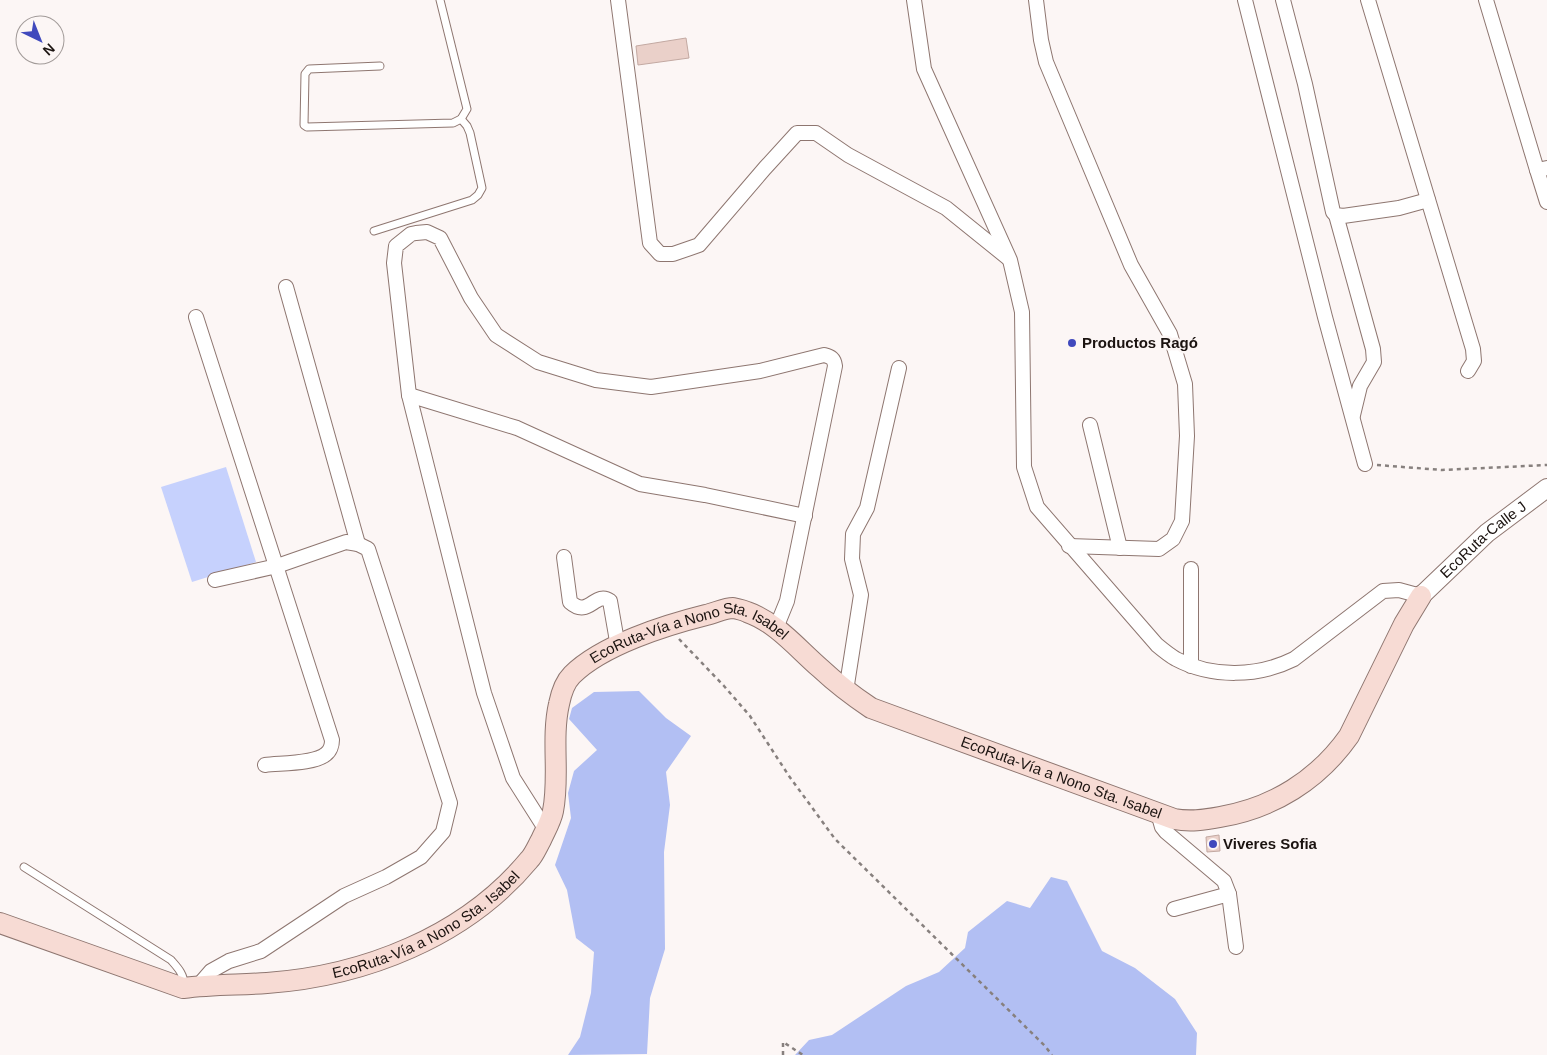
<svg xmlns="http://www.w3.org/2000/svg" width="1547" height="1055" font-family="Arial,sans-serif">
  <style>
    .green { fill: #c6d1fd }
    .forest { fill: #b2bff3 }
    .building { fill: #ead0c9; stroke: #c3a9a2 }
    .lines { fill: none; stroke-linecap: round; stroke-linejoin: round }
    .service-casing { stroke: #8e7670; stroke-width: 9 }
    .minor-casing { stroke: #8e7670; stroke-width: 16 }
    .tertiary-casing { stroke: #8e7670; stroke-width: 20 }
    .secondary-casing { stroke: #8e7670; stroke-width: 22 }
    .path { stroke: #87807e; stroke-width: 2.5; stroke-dasharray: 4 4; stroke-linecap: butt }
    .service { stroke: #fff; stroke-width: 7 }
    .minor { stroke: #fff; stroke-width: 14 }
    .tertiary { stroke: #fff; stroke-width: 18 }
    .secondary { stroke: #f7dbd4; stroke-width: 20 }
    .poi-dot { fill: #4049bd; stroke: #fcf6f5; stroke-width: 2 }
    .labels { text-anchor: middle; stroke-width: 5; stroke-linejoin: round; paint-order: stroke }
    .poi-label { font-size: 15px; font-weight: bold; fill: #1b1310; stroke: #fcf6f5; text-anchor: start }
    .street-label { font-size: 15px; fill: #1b1310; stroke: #fcf6f5 }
  </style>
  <rect width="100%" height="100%" fill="#fcf6f5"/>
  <!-- green -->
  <path class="green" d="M226,467L256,562L192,582L161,487Z"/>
  <!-- forest -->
  <g class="forest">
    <path d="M639,691L666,718L691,736L666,772L670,805L664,852L665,949L650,998L647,1054L568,1055L580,1037L591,993L594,952L576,938L567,890L555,865L571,818L568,793L574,771L597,750L569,719L572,708L594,692Z"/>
    <path d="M1051,877L1067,881L1102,951L1135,968L1175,999L1197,1033L1196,1055H795L809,1040L832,1035L906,986L939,972L965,948L968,932L1007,901L1030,908Z"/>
  </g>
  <!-- building -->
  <g class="building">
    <path d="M686,38L689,58L638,65L636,46Z"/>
    <path d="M1219,835L1220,851L1207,852L1206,837Z"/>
  </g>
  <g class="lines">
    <!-- service casing -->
    <g class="service-casing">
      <g id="service">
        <path d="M380,66L309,69L305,74L304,125L307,127L453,123L461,119L467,109L440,0"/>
        <path d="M374,231L472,200L478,195L482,188L470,133L467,126L461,119"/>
        <path d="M24,867L171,960C178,968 184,974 184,985"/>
      </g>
    </g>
    <!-- minor casing -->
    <g class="minor-casing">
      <g id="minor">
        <path d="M618,0L650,243L660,254H673L699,245L765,168L797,133H816L848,155L946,208L1008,258"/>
        <path d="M914,0L924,69L1010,260L1022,312L1024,467L1037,507L1157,645C1163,650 1169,655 1176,659C1212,678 1258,677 1294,659L1383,591L1399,590L1421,596"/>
        <path d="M1036,0L1041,40L1046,62L1131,265L1170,334L1185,384L1187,436L1182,521L1173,539L1159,549L1069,546"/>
        <path d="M1245,0L1325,317L1365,464"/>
        <path d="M1283,0L1305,84L1333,212L1336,215L1343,216L1399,208L1428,200"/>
        <path d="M1368,0L1473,349L1474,361L1468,371"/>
        <path d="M1486,0L1537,170L1547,168"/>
        <path d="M1537,170L1547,202"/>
        <path d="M1336,215L1373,349L1374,362L1360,386L1353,415"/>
        <path d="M286,287L358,544"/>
        <path d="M196,317L332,740C332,745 330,751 326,754C315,764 280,763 265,765"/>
        <path d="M409,395L517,428L640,484L705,495L805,516"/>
        <path d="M1090,425L1120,548"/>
        <path d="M564,557L570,602C589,619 595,590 610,601L618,647"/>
        <path d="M1191,666V569"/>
        <path d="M846,691L861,595L852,559L853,534L867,508L899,368"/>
        <path d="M1158,813L1162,827L1166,832L1224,881L1229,894L1236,947"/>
        <path d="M546,830L513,778L484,693L409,395L394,263L396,246L411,234L416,233L427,232L440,238L471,298L496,335L538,362L596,380L651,387L760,371L824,355C831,357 834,358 835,366L787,601L776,628"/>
        <path d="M1174,909L1229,894"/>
        <path d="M198,986L211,971L229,961L261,951L344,896L386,877L421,857L443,832L450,803L368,549L358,544L346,542L277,566L215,580"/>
      </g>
    </g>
    <!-- tertiary casing -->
    <g class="tertiary-casing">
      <g id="tertiary">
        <path id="s1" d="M1421,596L1487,533L1547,488"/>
      </g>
    </g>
    <!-- secondary casing -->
    <g class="secondary-casing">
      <g id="secondary">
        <path id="s2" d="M0,923L183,988C212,984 239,985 267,983C364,976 465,937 529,860C534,855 537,847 541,840C545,831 551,821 553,811C560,777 551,739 559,704C561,694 565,682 572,675C602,645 666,625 706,615C715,613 725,608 733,608C738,609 743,610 747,612C776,622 797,648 820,668C836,683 853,696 871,708L1174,819C1190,822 1204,820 1220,817C1273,808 1318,780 1349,736L1404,624L1421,596"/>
      </g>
    </g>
    <!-- path -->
    <g class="path">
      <path d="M1377,465L1442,470L1547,465"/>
      <path d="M679,639L724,686L750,716L789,776L835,839L1045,1046L1052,1055"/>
      <path d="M783,1055V1042L803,1055"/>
    </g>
    <!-- service -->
    <use href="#service" class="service"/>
    <!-- minor -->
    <use href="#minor" class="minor"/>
    <!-- tertiary -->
    <use href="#tertiary" class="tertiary"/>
    <!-- secondary -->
    <use href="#secondary" class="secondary"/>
  </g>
  <!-- markers -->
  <g class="poi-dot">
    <circle cx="1072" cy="343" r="5"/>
    <circle cx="1213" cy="844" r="5"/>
  </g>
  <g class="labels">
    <!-- poi labels -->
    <g class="poi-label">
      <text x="1082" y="348">Productos Ragó</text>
      <text x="1223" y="849">Viveres Sofia</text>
    </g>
    <!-- street labels -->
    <g class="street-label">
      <text dy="5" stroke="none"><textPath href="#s1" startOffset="84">EcoRuta-Calle J</textPath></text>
      <text dy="5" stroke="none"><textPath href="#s2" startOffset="901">EcoRuta-Vía a Nono Sta. Isabel</textPath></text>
      <text dy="5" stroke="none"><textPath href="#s2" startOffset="1321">EcoRuta-Vía a Nono Sta. Isabel</textPath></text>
      <text dy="5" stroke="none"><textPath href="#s2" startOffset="451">EcoRuta-Vía a Nono Sta. Isabel</textPath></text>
    </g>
  </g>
  <!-- north arrow -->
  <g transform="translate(40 40) rotate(137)"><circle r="24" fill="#fcf6f5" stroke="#a29b99"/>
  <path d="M0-4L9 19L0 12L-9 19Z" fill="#4049bd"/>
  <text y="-8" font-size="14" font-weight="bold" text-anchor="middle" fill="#1b1310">N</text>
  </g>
</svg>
